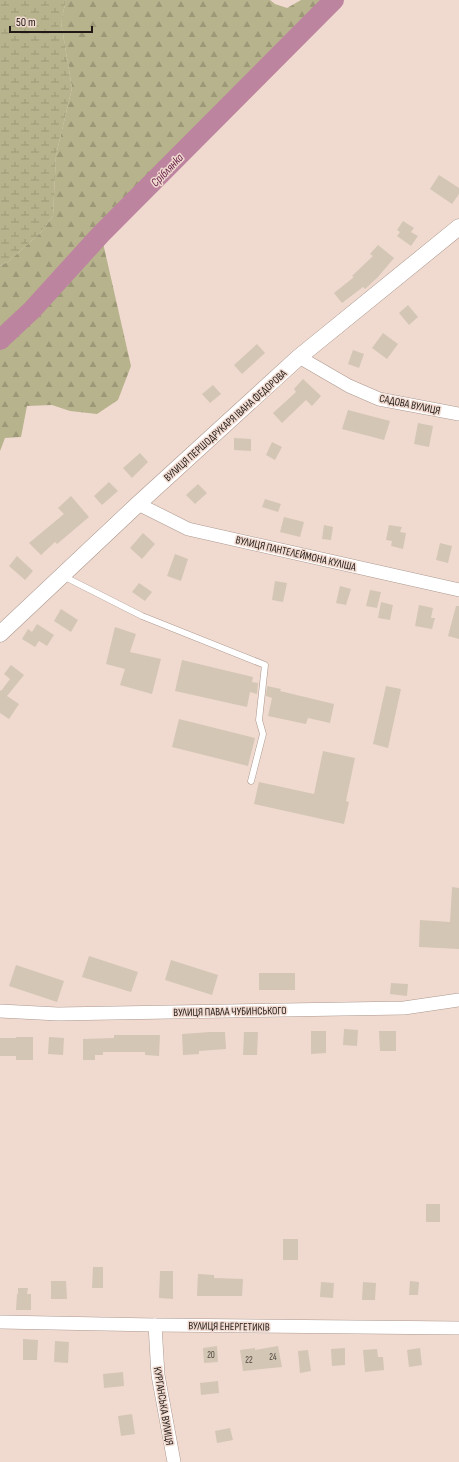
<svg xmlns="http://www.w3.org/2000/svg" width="459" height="1462" font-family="'Sofia Sans Condensed',sans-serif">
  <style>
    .forest { fill: url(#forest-firs) }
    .wetland { fill: url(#wetland-marsh) }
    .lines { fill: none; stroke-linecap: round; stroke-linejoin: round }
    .river { stroke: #bd849f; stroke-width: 20 }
    .building { fill: #d3c6b5 }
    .service-casing { stroke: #ac988e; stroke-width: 7 }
    .minor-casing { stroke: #ac988e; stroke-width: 14 }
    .tertiary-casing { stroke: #ac988e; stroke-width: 17 }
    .service { stroke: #fff; stroke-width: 6 }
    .minor { stroke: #fff; stroke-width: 13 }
    .tertiary { stroke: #fff; stroke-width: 16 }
    .labels { text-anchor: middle; stroke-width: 3; stroke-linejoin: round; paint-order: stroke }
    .number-label { font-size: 9px; fill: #4d443d }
    .street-label { font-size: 11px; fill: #201915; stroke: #f0dad0 }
    .water-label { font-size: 12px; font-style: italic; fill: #6d284e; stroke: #f0dad0 }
  </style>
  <defs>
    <pattern id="forest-firs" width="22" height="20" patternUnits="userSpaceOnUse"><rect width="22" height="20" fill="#b7b38c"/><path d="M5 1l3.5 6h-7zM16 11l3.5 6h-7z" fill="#9d9978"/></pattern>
    <pattern id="wetland-marsh" width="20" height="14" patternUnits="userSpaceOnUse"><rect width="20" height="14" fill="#b7b38c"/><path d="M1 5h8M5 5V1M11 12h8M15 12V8" fill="none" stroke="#9d9978"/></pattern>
  </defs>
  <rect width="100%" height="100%" fill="#f0dad0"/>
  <!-- forest -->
  <path class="forest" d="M66,0H270L275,4L287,8L301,0H327L276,52L241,94L101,234L131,366L118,400L97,414L70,411L52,405L27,406L21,437L5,438L0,451V266L9,261L40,233L53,216L56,155L72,88L61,22Z"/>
  <!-- wetland -->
  <path class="wetland" d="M0,0H66L61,22L72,88L56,155L53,216L40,233L9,261L0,266Z"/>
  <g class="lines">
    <!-- river -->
    <path class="river" d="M0,340L32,310L101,234L334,0"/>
  </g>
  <!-- building -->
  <g class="building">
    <path d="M439,175L459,188V194L452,204L430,189Z"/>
    <path d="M403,221L414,228L411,232L418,236L411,246L397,236L400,232L397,230Z"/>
    <path d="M378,245L394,258L378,277L365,289L363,287L342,303L334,293L354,277L352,276L373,256L370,254Z"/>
    <path d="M408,305L418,317L409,325L399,313Z"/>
    <path d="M383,333L398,344L387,359L372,348Z"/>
    <path d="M257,344L265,353L242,374L234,365Z"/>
    <path d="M353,350L364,354L359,368L348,364Z"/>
    <path d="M303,379L321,396L312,406L306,400L282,423L273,413L296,392L294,389Z"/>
    <path d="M213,385L221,394L210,403L202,394Z"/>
    <path d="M348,410L390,421L384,440L342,429Z"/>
    <path d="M418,423L433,426L429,447L414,444Z"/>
    <path d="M234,438L251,439V451L234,450Z"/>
    <path d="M272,442L282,447L275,460L266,455Z"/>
    <path d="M140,453L148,462L132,478L123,468Z"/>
    <path d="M109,482L118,491L102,505L94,496Z"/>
    <path d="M198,484L207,493L195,504L186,495Z"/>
    <path d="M71,496L89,517L57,544L55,542L41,555L29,543L64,514L58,508Z"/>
    <path d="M265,499L281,504L278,512L262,507Z"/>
    <path d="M284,517L304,522L300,537L280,532Z"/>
    <path d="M324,525L333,527L331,540L322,539Z"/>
    <path d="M389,525L402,527L400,532L406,533L403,549L391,546L392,541L386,540Z"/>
    <path d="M143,533L155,544L142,559L130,548Z"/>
    <path d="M440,543L452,546L448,563L436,560Z"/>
    <path d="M175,554L188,559L181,581L167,576Z"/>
    <path d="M17,556L33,571L25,580L9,566Z"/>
    <path d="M275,581L287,583L283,602L272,600Z"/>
    <path d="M139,583L152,592L145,601L132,592Z"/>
    <path d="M340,586L351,589L346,605L336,603Z"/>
    <path d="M370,590L381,592L377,608L366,606Z"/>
    <path d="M381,602L393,605L390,620L378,618Z"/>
    <path d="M419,605L433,608L431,618H435L432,629L415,626Z"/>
    <path d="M456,606H459V639L448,636Z"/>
    <path d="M61,609L78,620L71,632L54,621Z"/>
    <path d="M37,624L54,635L47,646L39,641L35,647L22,639L28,629L32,632Z"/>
    <path d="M115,627L136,634L130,652L161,659L152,694L120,685L125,669L106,664Z"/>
    <path d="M182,660L253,677L252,682L258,683L257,694L250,692L247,707L175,691Z"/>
    <path d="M11,665L24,675L7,696L19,704L9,719L0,713V690L1,691L10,679L4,674Z"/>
    <path d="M267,686L281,689L280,691L334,704L330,723L308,718L306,724L268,716L272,698L266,696Z"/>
    <path d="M386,686L401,689L388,748L373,744Z"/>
    <path d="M179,719L255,738L248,766L172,747Z"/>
    <path d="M323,751L355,758L346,801L349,802L344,824L254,804L259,782L314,794Z"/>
    <path d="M452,887L459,888V949L419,947L420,920L450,922Z"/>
    <path d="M89,956L138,972L131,992L82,977Z"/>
    <path d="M171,960L218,975L212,995L165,980Z"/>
    <path d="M16,965L64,981L57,1002L9,986Z"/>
    <rect x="259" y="973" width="36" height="17"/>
    <path d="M391,983L408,984L407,996L390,994Z"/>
    <path d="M344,1029L358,1030L357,1046L343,1045Z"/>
    <path d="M311,1031H326V1053L311,1054Z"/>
    <path d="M379,1031H396V1051H380Z"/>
    <path d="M210,1032H225L226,1049L199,1051V1054L183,1055L182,1034Z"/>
    <path d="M244,1032H258L257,1055H243Z"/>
    <path d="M114,1035H160L159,1056L145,1055V1052H103V1055H95V1060H83V1039L114,1038Z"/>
    <path d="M16,1037H33V1060H16V1056H0V1038H16Z"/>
    <path d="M49,1037L64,1038L63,1055L48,1054Z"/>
    <rect x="426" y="1204" width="14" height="18"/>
    <rect x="283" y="1239" width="15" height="21"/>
    <path d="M93,1267H103V1288H92Z"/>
    <path d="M160,1271H173V1299L159,1298Z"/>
    <path d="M198,1274L214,1275V1278L243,1279L242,1296H197Z"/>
    <path d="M51,1281H66L67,1299H51Z"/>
    <path d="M410,1281L419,1282L418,1295H409Z"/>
    <path d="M321,1282L334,1283L333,1298L320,1297Z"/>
    <path d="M363,1282L376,1283L375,1300H362Z"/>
    <path d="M18,1288H28L27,1294H31V1310H16L17,1294H18Z"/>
    <path d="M23,1339L38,1340L37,1360H23Z"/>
    <path d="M55,1341L69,1342L68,1363L54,1362Z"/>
    <path d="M217,1346L218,1362L204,1363L203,1348Z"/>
    <path d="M278,1346L282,1367L243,1371L240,1350L255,1348V1350Z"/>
    <path d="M345,1348V1365L332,1366L331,1349Z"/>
    <path d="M420,1348L422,1365L409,1367L407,1350Z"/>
    <path d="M377,1349L378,1357H383L384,1370L365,1372L363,1350Z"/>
    <path d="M308,1350L311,1371L300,1373L298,1351Z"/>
    <path d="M123,1372L124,1386L104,1388L103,1374Z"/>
    <path d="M218,1381L219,1393L201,1395L200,1383Z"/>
    <path d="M132,1414L135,1434L121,1436L118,1416Z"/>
    <path d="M230,1428L233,1440L217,1443L215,1431Z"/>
  </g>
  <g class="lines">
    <!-- service casing -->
    <g class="service-casing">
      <path id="service" d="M63,576L142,616L265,665L259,720L263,734L251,781"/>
    </g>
    <!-- minor casing -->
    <g class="minor-casing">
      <g id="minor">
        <path d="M299,357L349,386L379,399L459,414"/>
        <path d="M138,504L188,529L459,590"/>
        <path d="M0,1011L58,1014L404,1008L459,1000"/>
        <path d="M0,1322L155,1325L459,1328"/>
        <path d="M155,1325L158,1375L174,1462"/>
      </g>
    </g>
    <!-- tertiary casing -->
    <g class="tertiary-casing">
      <path id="tertiary" d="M0,634L138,504L299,357L459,227"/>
    </g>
    <!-- service -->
    <use href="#service" class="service"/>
    <!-- minor -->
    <use href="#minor" class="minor"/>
    <!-- tertiary -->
    <use href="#tertiary" class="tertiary"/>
  </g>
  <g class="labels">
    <!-- number labels -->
    <g class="number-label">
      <text x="211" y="1358">20</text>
      <text x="273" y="1360">24</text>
      <text x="249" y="1363">22</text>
    </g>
    <!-- street labels -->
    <g class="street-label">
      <text transform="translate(410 404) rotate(12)" y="4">САДОВА ВУЛИЦЯ</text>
      <text transform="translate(225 425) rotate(-42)" y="4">ВУЛИЦЯ ПЕРШОДРУКАРЯ ІВАНА ФЕДОРОВА</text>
      <text transform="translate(296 553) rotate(13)" y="4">ВУЛИЦЯ ПАНТЕЛЕЙМОНА КУЛІША</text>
      <text transform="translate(230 1011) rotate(-1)" y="4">ВУЛИЦЯ ПАВЛА ЧУБИНСЬКОГО</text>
      <text transform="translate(229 1326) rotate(1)" y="4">ВУЛИЦЯ ЕНЕРГЕТИКІВ</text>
      <text transform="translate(164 1406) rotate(81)" y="4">КУРГАНСЬКА ВУЛИЦЯ</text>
    </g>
    <!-- water labels -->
    <g class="water-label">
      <text transform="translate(167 170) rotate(-46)" y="4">Сріблянка</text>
    </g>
  </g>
  <!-- scale -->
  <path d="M10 26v6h82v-6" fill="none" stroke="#201915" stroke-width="2"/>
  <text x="16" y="26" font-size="12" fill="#201915" stroke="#f0dad0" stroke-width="3" paint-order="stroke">50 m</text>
</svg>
